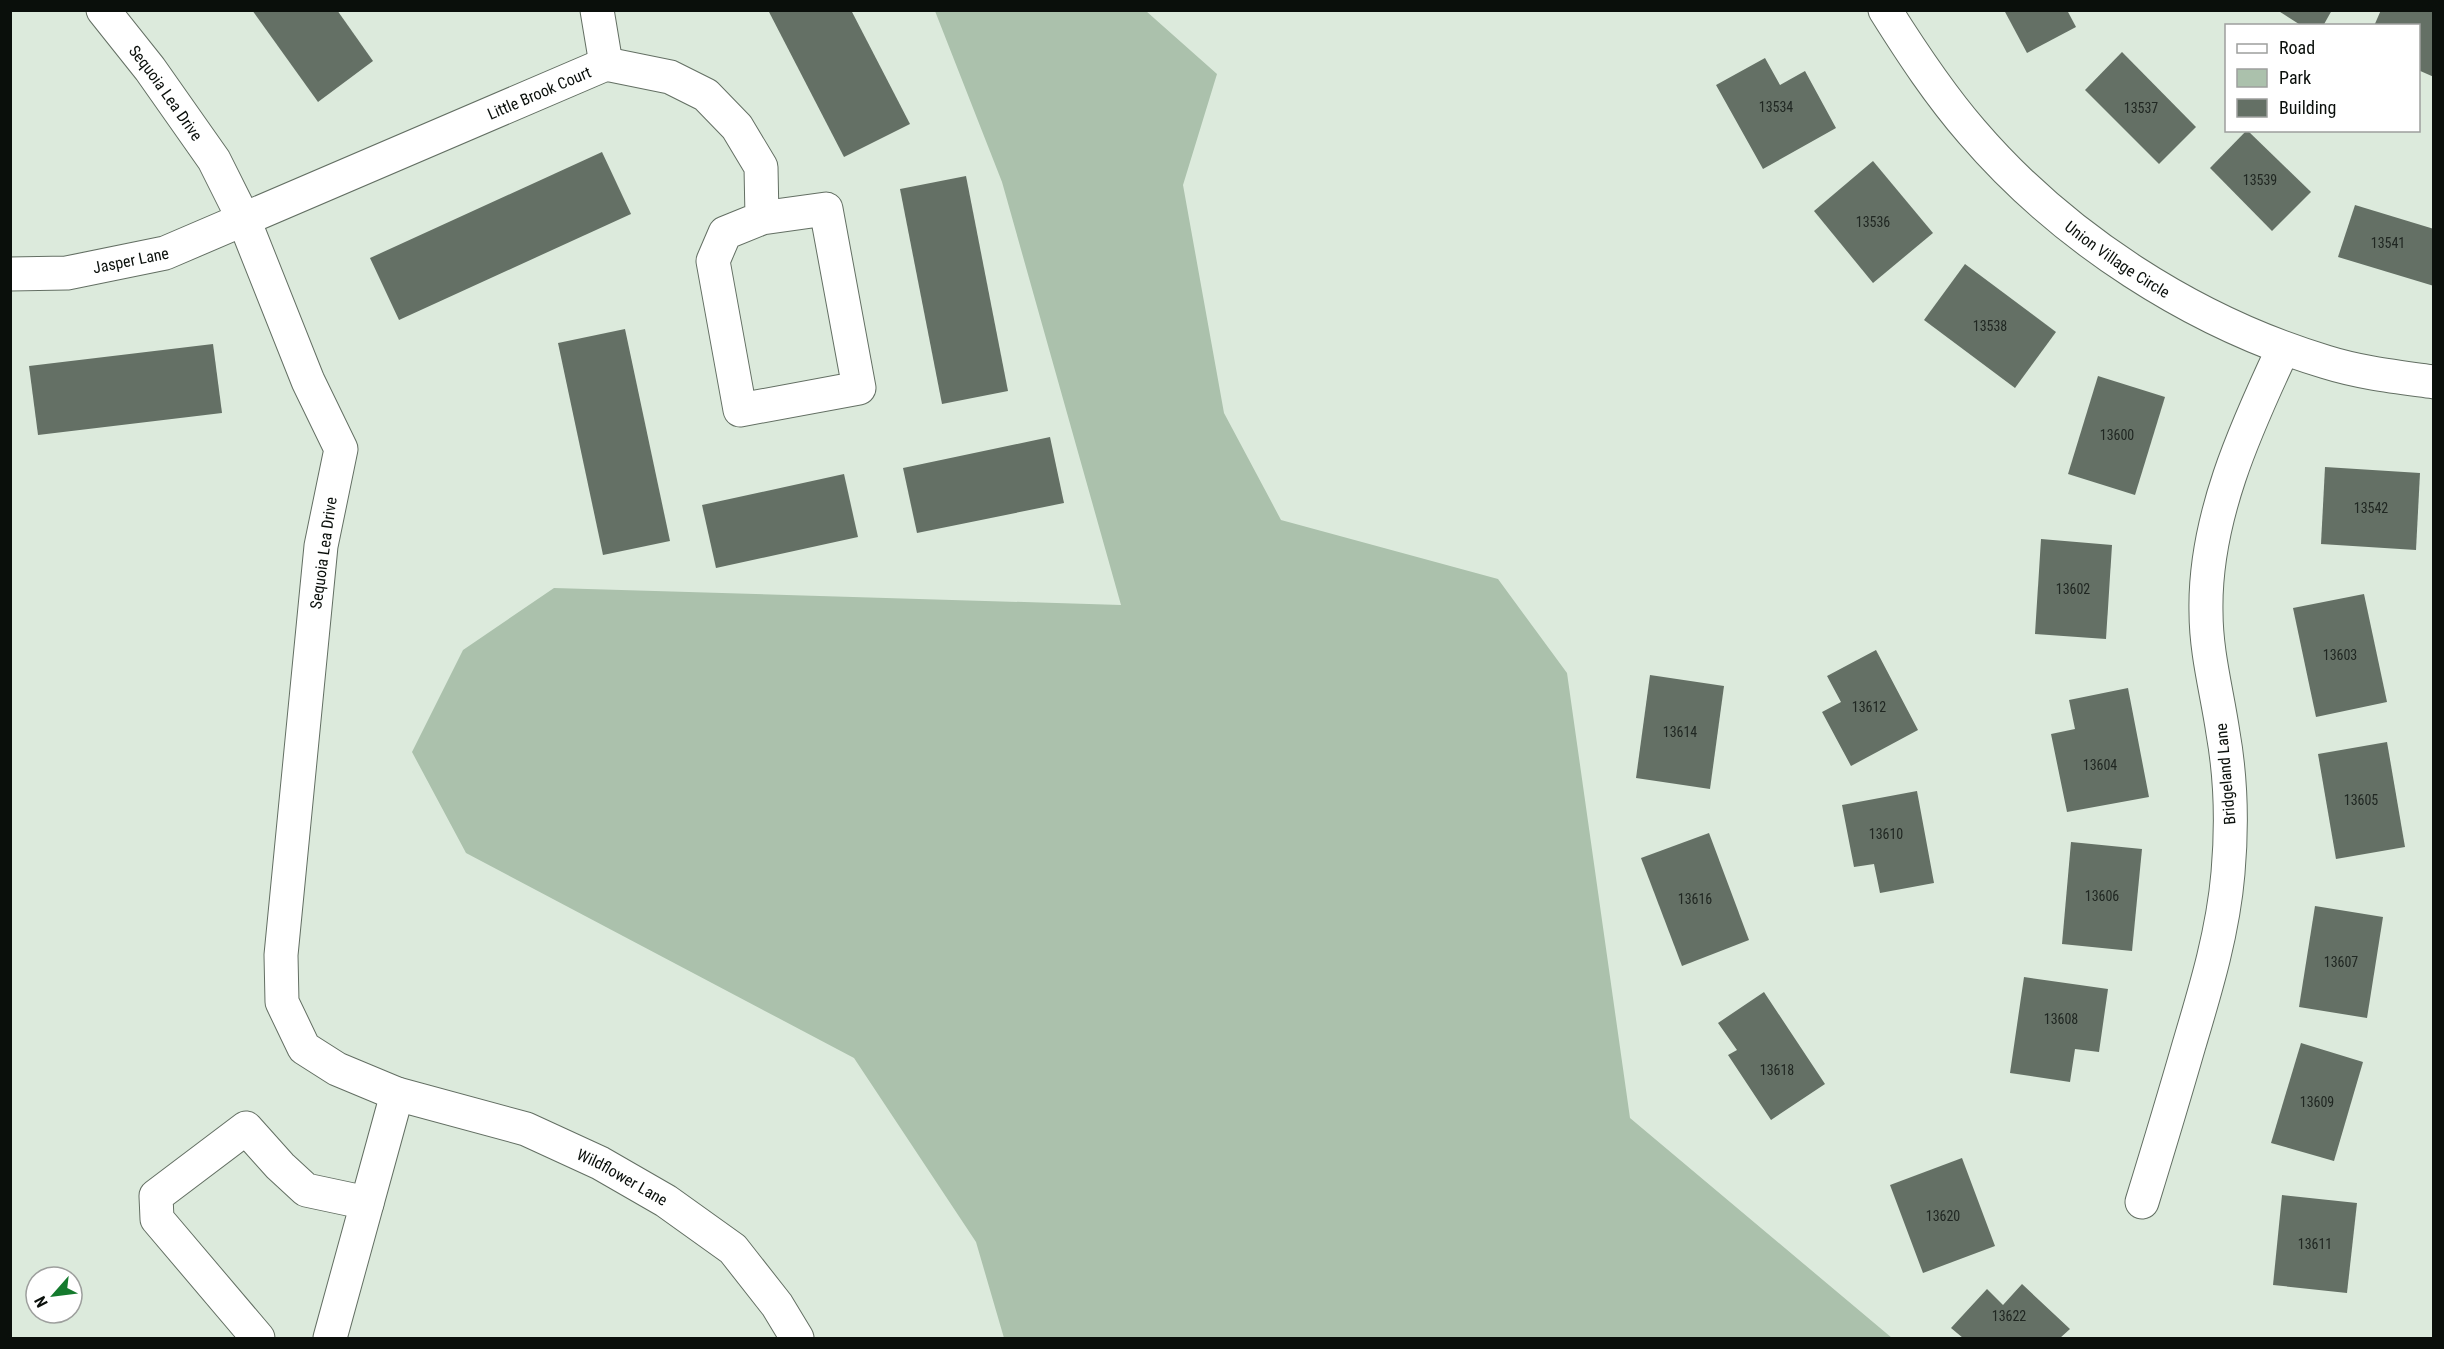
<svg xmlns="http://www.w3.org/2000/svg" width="2444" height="1349" font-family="'Roboto Condensed',sans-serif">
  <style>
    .green { fill: #abc1ac }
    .building { fill: #647065 }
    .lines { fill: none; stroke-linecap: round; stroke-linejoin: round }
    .minor-casing { stroke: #636f63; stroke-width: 35 }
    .minor { stroke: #fff; stroke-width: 33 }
    .labels { text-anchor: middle; stroke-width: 5; stroke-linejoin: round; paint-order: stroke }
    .number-label { font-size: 14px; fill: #202722 }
    .street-label { font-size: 16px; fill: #0a0f0b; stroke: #fff }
  </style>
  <rect width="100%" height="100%" fill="#dceadc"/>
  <!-- green -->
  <path class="green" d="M935,11H1146L1217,74L1183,185L1224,413L1281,520L1498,579L1567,673L1630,1118L1892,1338H1004L976,1242L854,1058L466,853L412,752L463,650L554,588L1121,605L1002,182Z"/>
  <!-- building -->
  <g class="building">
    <path d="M252,10H337L373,61L318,102Z"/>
    <path d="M768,10H851L910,124L844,157Z"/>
    <path d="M2004,10H2067L2076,27L2027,53Z"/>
    <path d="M2277,10H2332L2323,26H2302Z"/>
    <path d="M2381,10H2434V77L2418,70V26H2374Z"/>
    <path d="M2122,52L2196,127L2159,164L2085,90Z"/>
    <path d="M1765,58L1780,85L1805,71L1836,128L1763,169L1716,85Z"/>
    <path d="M2247,130L2311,192L2272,231L2210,168Z"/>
    <path d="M602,152L631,214L399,320L370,258Z"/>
    <path d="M1873,161L1933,233L1873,283L1814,211Z"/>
    <path d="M966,176L1008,391L942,404L900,189Z"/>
    <path d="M2355,205L2434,229V286L2338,257Z"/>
    <path d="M1965,264L2056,332L2015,388L1924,320Z"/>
    <path d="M625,329L670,541L603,555L558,343Z"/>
    <path d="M213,344L222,413L38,435L29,366Z"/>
    <path d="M2098,376L2165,397L2135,495L2068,474Z"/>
    <path d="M1050,437L1064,503L917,533L903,468Z"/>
    <path d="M2325,467L2420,473L2416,550L2321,544Z"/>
    <path d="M844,474L858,537L716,568L702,505Z"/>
    <path d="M2041,539L2112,545L2106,639L2035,634Z"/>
    <path d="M2364,594L2387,702L2316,717L2293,608Z"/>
    <path d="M1876,650L1918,730L1851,766L1822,712L1841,702L1827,676Z"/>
    <path d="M1650,675L1724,686L1710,789L1636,778Z"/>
    <path d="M2128,688L2149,797L2067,812L2051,734L2075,729L2069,700Z"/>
    <path d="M2387,742L2405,847L2336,859L2318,754Z"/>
    <path d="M1917,791L1934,883L1880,893L1874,864L1854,867L1842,805Z"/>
    <path d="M1709,833L1749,940L1682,966L1641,858Z"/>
    <path d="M2071,842L2142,849L2132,951L2062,944Z"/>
    <path d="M2315,906L2383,917L2367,1018L2299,1007Z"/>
    <path d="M2024,977L2108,989L2099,1052L2075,1049L2070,1082L2010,1073Z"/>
    <path d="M1764,992L1825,1084L1771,1120L1728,1055L1737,1050L1718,1023Z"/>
    <path d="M2301,1043L2363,1062L2334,1161L2271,1143Z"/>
    <path d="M1962,1158L1995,1246L1923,1273L1890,1185Z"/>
    <path d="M2282,1195L2357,1203L2347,1293L2273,1285Z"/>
    <path d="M2022,1284L2070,1329L2060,1338H1963L1951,1328L1987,1289L2003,1305Z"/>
  </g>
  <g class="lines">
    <!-- minor casing -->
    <g class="minor-casing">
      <g id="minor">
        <path id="s1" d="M103,10L150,69L214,160L244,220L308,381L341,449L321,546L281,955L282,1002L304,1048L337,1069L397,1094L526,1129L600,1163L666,1201L733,1249L777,1305L797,1338"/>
        <path d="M597,10L606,64"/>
        <path id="s2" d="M1885,10C1912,53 1939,94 1972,132C2063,238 2193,322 2326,362C2361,373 2398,377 2434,382"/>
        <path id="s3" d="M10,274L67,273L165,253L606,64L670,77L706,95L737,127L761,167L762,218L725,233L713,261L740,410L859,388L826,209L762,218"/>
        <path d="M2142,1202C2158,1150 2174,1097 2189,1045C2206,988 2223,932 2228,873C2232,827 2231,778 2223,733C2217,692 2206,653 2206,612C2204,520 2245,430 2283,349"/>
        <path d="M258,1338L157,1219L156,1196L246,1128L280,1166L306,1190L367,1203"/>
        <path d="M330,1338L397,1094"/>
      </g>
    </g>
    <!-- minor -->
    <use href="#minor" class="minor"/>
  </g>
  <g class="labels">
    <!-- number labels -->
    <g class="number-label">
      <text x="1776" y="112">13534</text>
      <text x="2141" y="113">13537</text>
      <text x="2260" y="185">13539</text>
      <text x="1873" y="227">13536</text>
      <text x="2388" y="248">13541</text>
      <text x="1990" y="331">13538</text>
      <text x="2117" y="440">13600</text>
      <text x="2371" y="513">13542</text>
      <text x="2073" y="594">13602</text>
      <text x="2340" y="660">13603</text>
      <text x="1869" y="712">13612</text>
      <text x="1680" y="737">13614</text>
      <text x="2100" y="770">13604</text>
      <text x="2361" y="805">13605</text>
      <text x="1886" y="839">13610</text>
      <text x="2102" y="901">13606</text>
      <text x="1695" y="904">13616</text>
      <text x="2341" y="967">13607</text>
      <text x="2061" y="1024">13608</text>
      <text x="1777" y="1075">13618</text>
      <text x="2317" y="1107">13609</text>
      <text x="1943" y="1221">13620</text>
      <text x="2315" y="1249">13611</text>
      <text x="2009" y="1321">13622</text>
    </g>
    <!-- street labels -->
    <g class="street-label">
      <text dy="6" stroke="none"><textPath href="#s1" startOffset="104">Sequoia Lea Drive</textPath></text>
      <text dy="6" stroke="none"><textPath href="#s3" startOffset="564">Little Brook Court</textPath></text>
      <text dy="6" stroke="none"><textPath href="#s2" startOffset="344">Union Village Circle</textPath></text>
      <text dy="6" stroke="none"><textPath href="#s3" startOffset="122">Jasper Lane</textPath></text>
      <text transform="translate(323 553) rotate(-82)" y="6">Sequoia Lea Drive</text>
      <text transform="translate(2225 774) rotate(-95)" y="6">Bridgeland Lane</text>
      <text dy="6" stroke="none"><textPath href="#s1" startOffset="1456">Wildflower Lane</textPath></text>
    </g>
  </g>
  <!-- border -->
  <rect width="2444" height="1349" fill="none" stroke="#0a0f0b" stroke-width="24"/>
  <!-- legend -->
  <rect x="2225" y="24" width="195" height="108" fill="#ffffff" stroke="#9d9f9d" stroke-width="1.5"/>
  <rect x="2237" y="44" width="30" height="9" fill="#ffffff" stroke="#9d9f9d" stroke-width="1.5"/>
  <text x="2279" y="54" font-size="18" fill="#0a0f0b">Road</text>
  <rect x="2237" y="69" width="30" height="18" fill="#abc1ac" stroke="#9d9f9d" stroke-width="1.5"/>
  <text x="2279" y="84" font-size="18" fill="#0a0f0b">Park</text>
  <rect x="2237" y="99" width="30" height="18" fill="#647065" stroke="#9d9f9d" stroke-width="1.5"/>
  <text x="2279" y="114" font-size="18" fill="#0a0f0b">Building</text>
  <!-- north arrow -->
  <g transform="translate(54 1295) rotate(242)"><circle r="28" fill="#ffffff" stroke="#9d9f9d" stroke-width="1.5"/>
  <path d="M0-4.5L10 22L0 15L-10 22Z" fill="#147a2d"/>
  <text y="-9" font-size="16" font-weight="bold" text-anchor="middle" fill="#0a0f0b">N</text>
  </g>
</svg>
